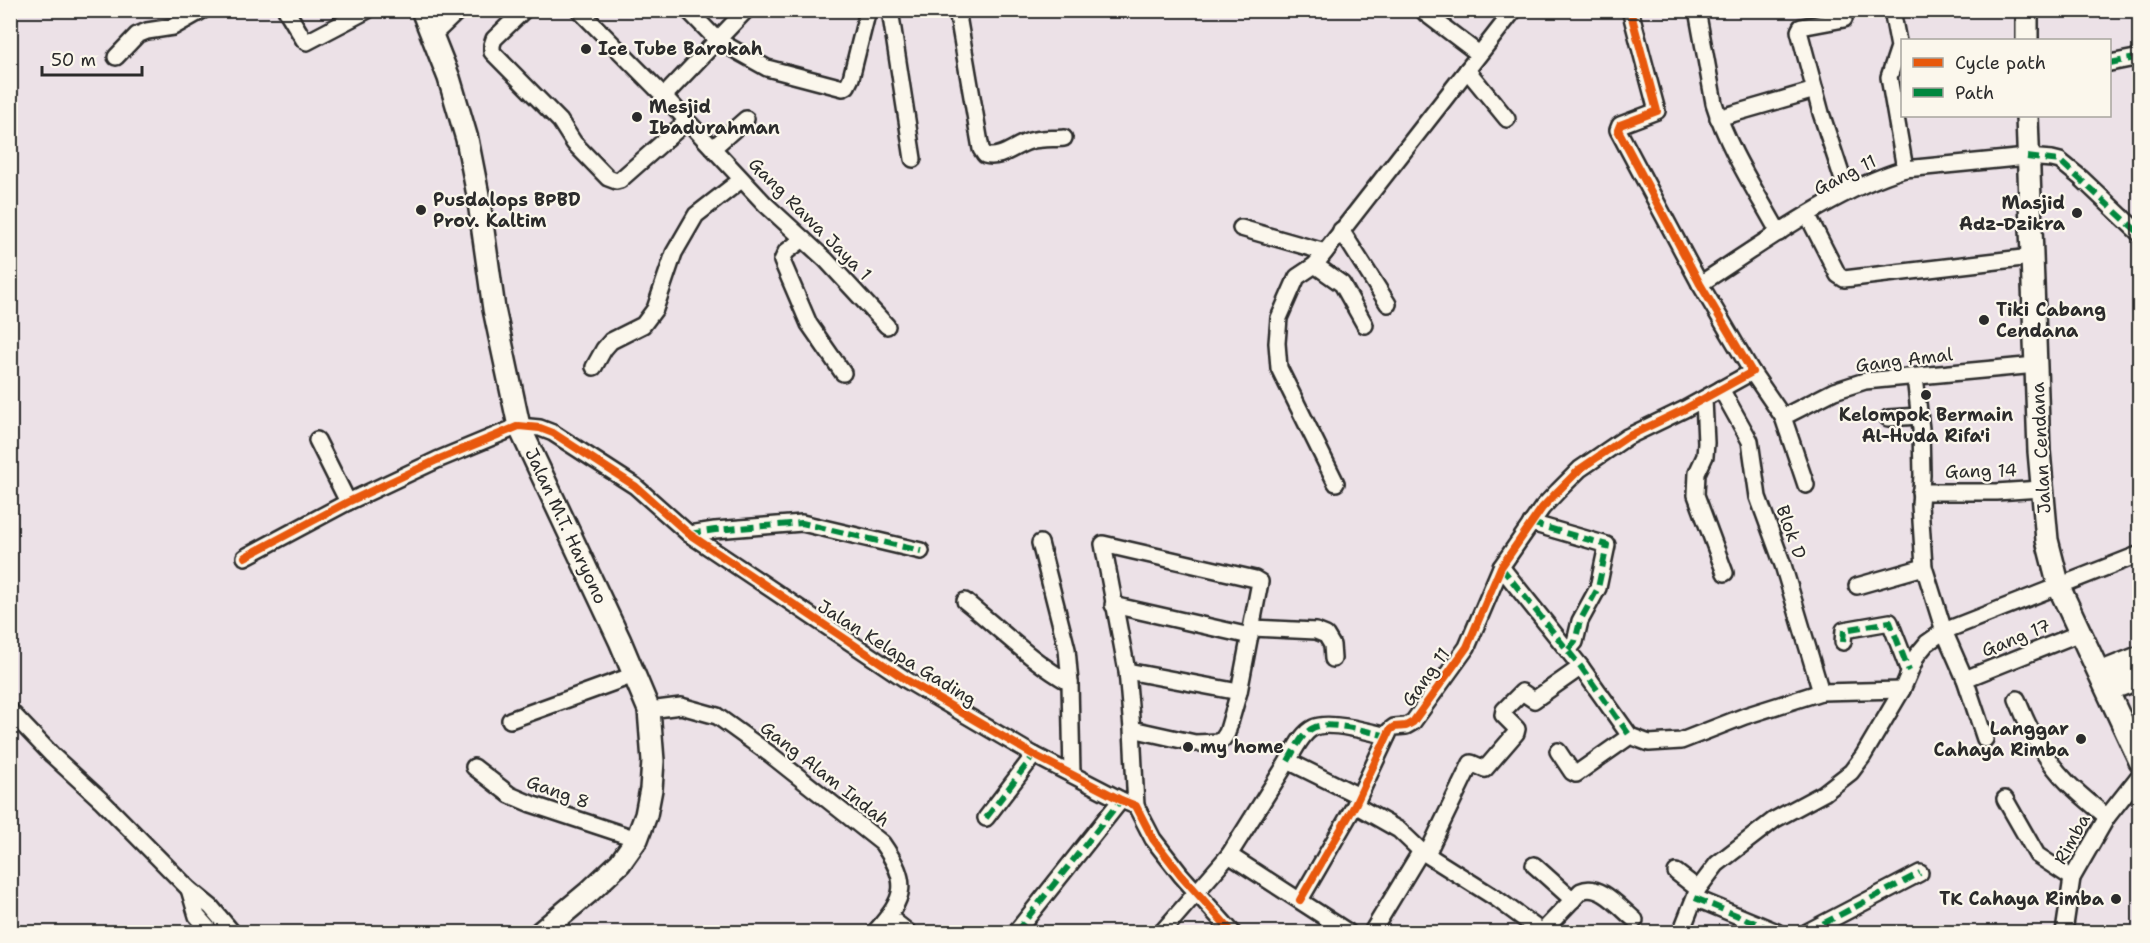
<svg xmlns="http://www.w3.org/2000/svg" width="2150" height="943" font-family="'Shantell Sans',sans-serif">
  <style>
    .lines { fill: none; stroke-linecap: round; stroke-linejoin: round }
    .street-casing { stroke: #2b2b2b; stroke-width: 20 }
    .secondary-casing { stroke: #2b2b2b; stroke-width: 26 }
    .street { stroke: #fbf7ec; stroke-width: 15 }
    .secondary { stroke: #fbf7ec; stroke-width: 21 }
    .quiet { stroke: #00873e; stroke-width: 6; stroke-dasharray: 12 6; stroke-linecap: butt }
    .cycleway-casing { stroke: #fbf7ec; stroke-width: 11 }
    .cycleway { stroke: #e8590c; stroke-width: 8 }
    .poi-dot { fill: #2b2b2b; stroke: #fbf7ec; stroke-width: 2 }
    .labels { text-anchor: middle; stroke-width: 4.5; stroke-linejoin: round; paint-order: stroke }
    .poi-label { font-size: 18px; font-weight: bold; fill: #2b2b2b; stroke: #fbf7ec; text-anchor: start }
    .street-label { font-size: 18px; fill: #2b2b2b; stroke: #fbf7ec }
  </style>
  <rect width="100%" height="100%" fill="#ece1e7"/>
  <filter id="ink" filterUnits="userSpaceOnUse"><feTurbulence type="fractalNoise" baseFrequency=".0167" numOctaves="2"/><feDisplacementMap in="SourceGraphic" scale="12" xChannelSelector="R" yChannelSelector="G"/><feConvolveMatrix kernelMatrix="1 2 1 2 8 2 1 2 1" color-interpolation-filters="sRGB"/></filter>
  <g filter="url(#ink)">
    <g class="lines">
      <!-- street casing -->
      <g class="street-casing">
        <g id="street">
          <path d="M286,10L304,40L307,42L368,10"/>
          <path d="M524,10L494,39L492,45V52L560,121L574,143L608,178L616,181L620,180L687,121"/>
          <path d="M579,10L664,96L765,204L826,260L887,326"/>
          <path d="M688,10L717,40L767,68L843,88L847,86L851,78L868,10"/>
          <path d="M890,10L913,159"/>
          <path d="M957,10L981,149L985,155C1001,160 1015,145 1030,141C1040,138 1053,139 1064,138"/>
          <path d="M1697,10L1714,103C1728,149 1756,191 1779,233"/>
          <path d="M1892,10L1899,47L1889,77L1905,169"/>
          <path d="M1425,13L1479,54"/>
          <path d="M1844,19L1801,27L1799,31L1821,113L1847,192"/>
          <path d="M433,35L459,10"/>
          <path d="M116,57L137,35L147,31L173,27L203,10"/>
          <path d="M2110,63L2140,57"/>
          <path d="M1467,70L1507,119"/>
          <path d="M664,96L746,10"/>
          <path d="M1718,118L1815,90"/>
          <path d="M713,148L746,119"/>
          <path d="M1808,216L1838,275L1844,279L2031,257"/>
          <path d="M1241,228L1325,252"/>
          <path d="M1341,230L1388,304"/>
          <path d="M803,239L786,252L782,261L809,324L843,373"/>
          <path d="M1315,265L1342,284L1365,325"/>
          <path d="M1700,284C1762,244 1834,190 1905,169L2027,157L2052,159L2060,161L2081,178L2140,234"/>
          <path d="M594,367L604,349L611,341L643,325L655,309L674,253L696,215L741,180"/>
          <path d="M1752,372L1783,417"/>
          <path d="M1915,377L1921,429L1922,475L1920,505L1924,567L1944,631L1965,679L1985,739"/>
          <path d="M1721,389L1750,441L1758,497L1783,565L1821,692"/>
          <path d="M1704,399L1706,443L1705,456L1697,473L1696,495L1725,573"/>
          <path d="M1888,418L1919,416"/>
          <path d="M317,440L348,502"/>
          <path d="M1336,483L1279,368L1277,343L1279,318L1297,277L1315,265L1514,10"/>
          <path d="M1806,485L1783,417L1834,391L1865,381L2036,365"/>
          <path d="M1920,492H1996L2041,489"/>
          <path d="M1531,523L1607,545L1598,588L1580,621L1575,642L1568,650"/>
          <path d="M689,534L715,530L802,523L921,551"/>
          <path d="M1040,543L1067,649L1070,683L1072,774"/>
          <path d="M245,557L348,502L437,460L519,426L540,428L553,433L635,486L689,534L908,681L1034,755L1121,800L1136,806L1153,839L1181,875L1232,932"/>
          <path d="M1501,567L1581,667L1630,736L1649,743L1681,741L1745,716L1821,692L1902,690"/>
          <path d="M1857,586L1924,567"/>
          <path d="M965,601C1000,629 1031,661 1070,683"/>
          <path d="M1113,605L1250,636"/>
          <path d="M1252,628L1316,631L1326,635L1332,645L1333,659"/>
          <path d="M1843,642L1844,630L1890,622L1909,671"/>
          <path d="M1127,671L1239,692"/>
          <path d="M1965,679L2080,633"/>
          <path d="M2017,699C2029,730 2044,759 2068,783C2080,795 2094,806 2107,817"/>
          <path d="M649,710L681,706L717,716L771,755L882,843C910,883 906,897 875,932"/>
          <path d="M10,711L52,755L102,801L189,889L211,907L232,932"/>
          <path d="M510,720L634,675"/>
          <path d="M1132,729L1195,743L1219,742L1223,739L1227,733L1239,692L1260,582L1255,579L1103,544L1127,671L1132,729L1136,806"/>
          <path d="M1558,751L1572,772L1576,774L1630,736"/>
          <path d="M1288,761C1294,751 1302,733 1313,728C1327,720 1371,732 1387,736"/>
          <path d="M474,767L510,795L531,804L637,839"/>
          <path d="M2005,799L2037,855L2072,878"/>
          <path d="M1355,805L1399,830L1421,851L1497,899L1542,932"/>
          <path d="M986,818L1034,755"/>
          <path d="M1427,854L1471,763L1485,769L1516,733L1517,729L1503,715L1504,710L1522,692L1534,700L1581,667"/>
          <path d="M1229,855L1288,761L1359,796"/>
          <path d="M1534,865L1573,900"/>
          <path d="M1676,872L1698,889"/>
          <path d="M189,889L197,916L211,932"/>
          <path d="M1695,898L1777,932"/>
          <path d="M1300,900L1355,805L1390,730L1394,727L1406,726L1413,722L1467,647L1501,567L1542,508L1558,491L1580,469L1627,437L1685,409L1752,372L1700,284L1618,130L1620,125L1657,111L1630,10"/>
          <path d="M889,917L908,932"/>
          <path d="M1016,932L1121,800"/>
          <path d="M1162,932L1229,855L1348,932"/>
          <path d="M1372,932L1421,851"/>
          <path d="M1542,932L1581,891C1600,882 1621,909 1635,920"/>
          <path d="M1681,932L1698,889L1717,864L1774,820L1824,793L1851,772L1863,756L1902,690L1917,655L1927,643L1944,631L2140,554"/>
          <path d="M1807,932L1920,873"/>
          <path d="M2064,932L2072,878L2107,817L2140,775"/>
        </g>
      </g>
      <!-- secondary casing -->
      <g class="secondary-casing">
        <g id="secondary">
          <path d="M422,10L449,78L467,139L478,195L494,309L519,426L620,641L649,710L653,761L651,789L646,815L637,839L620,863L589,892L541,932"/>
          <path d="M2027,40V10"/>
          <path d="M2027,116L2039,451L2047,540L2059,587L2140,761"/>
          <path d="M2100,673L2140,657"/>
          <path d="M2108,690L2140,678"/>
        </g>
      </g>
      <!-- street -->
      <use href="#street" class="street"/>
      <!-- secondary -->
      <use href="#secondary" class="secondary"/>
      <!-- quiet -->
      <g class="quiet">
        <path d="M2110,63L2140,57"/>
        <path d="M2027,157L2060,161L2140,234"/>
        <path d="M1888,418L1919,416"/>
        <path d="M1531,523L1607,545L1598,588L1580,621L1575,642L1568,650"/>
        <path d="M689,534L715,530L802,523L921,551"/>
        <path d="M1501,567L1581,667L1630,736"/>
        <path d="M1843,642L1844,630L1890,622L1909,671"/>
        <path d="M1288,761C1294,751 1302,733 1313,728C1327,720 1371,732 1387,736"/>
        <path d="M986,818L1034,755L1029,752"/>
        <path d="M1695,898L1777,932"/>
        <path d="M1016,932L1121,800"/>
        <path d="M1807,932L1920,873"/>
      </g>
      <!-- cycleway casing -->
      <g class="cycleway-casing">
        <g id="cycleway">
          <path d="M245,557L348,502L437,460L519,426L540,428L553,433L635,486L689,534L908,681L1034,755L1121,800L1136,806L1153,839L1181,875L1232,932"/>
          <path d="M1300,900L1355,805L1390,730L1394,727L1406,726L1413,722L1467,647L1501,567L1542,508L1558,491L1580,469L1627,437L1685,409L1752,372L1700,284L1618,130L1620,125L1657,111L1630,10"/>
        </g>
      </g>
      <!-- cycleway -->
      <use href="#cycleway" class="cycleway"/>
    </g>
  </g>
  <!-- markers -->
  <g class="poi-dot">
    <circle cx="586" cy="49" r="6"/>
    <circle cx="637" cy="117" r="6"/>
    <circle cx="421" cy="210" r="6"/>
    <circle cx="2077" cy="213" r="6"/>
    <circle cx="1984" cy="320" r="6"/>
    <circle cx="1926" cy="395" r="6"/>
    <circle cx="2081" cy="739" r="6"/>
    <circle cx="1188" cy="747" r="6"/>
    <circle cx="2116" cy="899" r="6"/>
  </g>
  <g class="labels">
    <!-- poi labels -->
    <g class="poi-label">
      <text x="598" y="55">Ice Tube Barokah</text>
      <text x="649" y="113">Mesjid<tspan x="649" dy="21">Ibadurahman</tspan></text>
      <text x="433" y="206">Pusdalops BPBD<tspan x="433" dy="21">Prov. Kaltim</tspan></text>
      <text x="2065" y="209" text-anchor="end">Masjid<tspan x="2065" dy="21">Adz-Dzikra</tspan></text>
      <text x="1996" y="316">Tiki Cabang<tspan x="1996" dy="21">Cendana</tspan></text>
      <text x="1926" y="421" text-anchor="middle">Kelompok Bermain<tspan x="1926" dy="21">Al-Huda Rifa'i</tspan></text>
      <text x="2069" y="735" text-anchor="end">Langgar<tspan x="2069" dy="21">Cahaya Rimba</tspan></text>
      <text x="1200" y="753">my home</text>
      <text x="2104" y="905" text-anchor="end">TK Cahaya Rimba</text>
    </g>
    <!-- street labels -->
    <g class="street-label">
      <text transform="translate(1845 175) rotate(-27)" y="6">Gang 11</text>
      <text transform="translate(810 219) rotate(45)" y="6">Gang Rawa Jaya 1</text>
      <text transform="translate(1904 360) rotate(-7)" y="6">Gang Amal</text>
      <text transform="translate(2041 448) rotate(-93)" y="6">Jalan Cendana</text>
      <text transform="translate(1981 471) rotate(-1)" y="6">Gang 14</text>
      <text transform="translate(566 526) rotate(65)" y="6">Jalan M.T. Haryono</text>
      <text transform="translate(1791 532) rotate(70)" y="6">Blok D</text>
      <text transform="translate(2016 638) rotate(-22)" y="6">Gang 17</text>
      <text transform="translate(897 653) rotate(32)" y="6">Jalan Kelapa Gading</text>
      <text transform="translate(1426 677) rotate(-54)" y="6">Gang 11</text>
      <text transform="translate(825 774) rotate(38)" y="6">Gang Alam Indah</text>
      <text transform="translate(558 792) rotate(20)" y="6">Gang 8</text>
      <text transform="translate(2072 839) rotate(-61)" y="6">Rimba</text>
    </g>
  </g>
  <!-- margin -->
  <rect width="2150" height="943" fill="none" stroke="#fbf7ec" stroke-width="36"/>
  <rect x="18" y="18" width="2114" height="907" fill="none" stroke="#2b2b2b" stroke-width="2" filter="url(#ink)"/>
  <!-- legend -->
  <rect x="1901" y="39" width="210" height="78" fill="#fbf7ec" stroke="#a8a59f" stroke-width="1.5"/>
  <rect x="1913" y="58" width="30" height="9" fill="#e8590c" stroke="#a8a59f" stroke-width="1.5"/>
  <text x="1955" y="69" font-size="18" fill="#2b2b2b">Cycle path</text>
  <rect x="1913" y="88" width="30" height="9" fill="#00873e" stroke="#a8a59f" stroke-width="1.5"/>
  <text x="1955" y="99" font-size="18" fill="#2b2b2b">Path</text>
  <!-- scale -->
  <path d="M42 66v9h100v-9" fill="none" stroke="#2b2b2b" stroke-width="3"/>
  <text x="51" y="66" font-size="18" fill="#2b2b2b" stroke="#fbf7ec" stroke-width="4.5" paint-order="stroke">50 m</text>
</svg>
